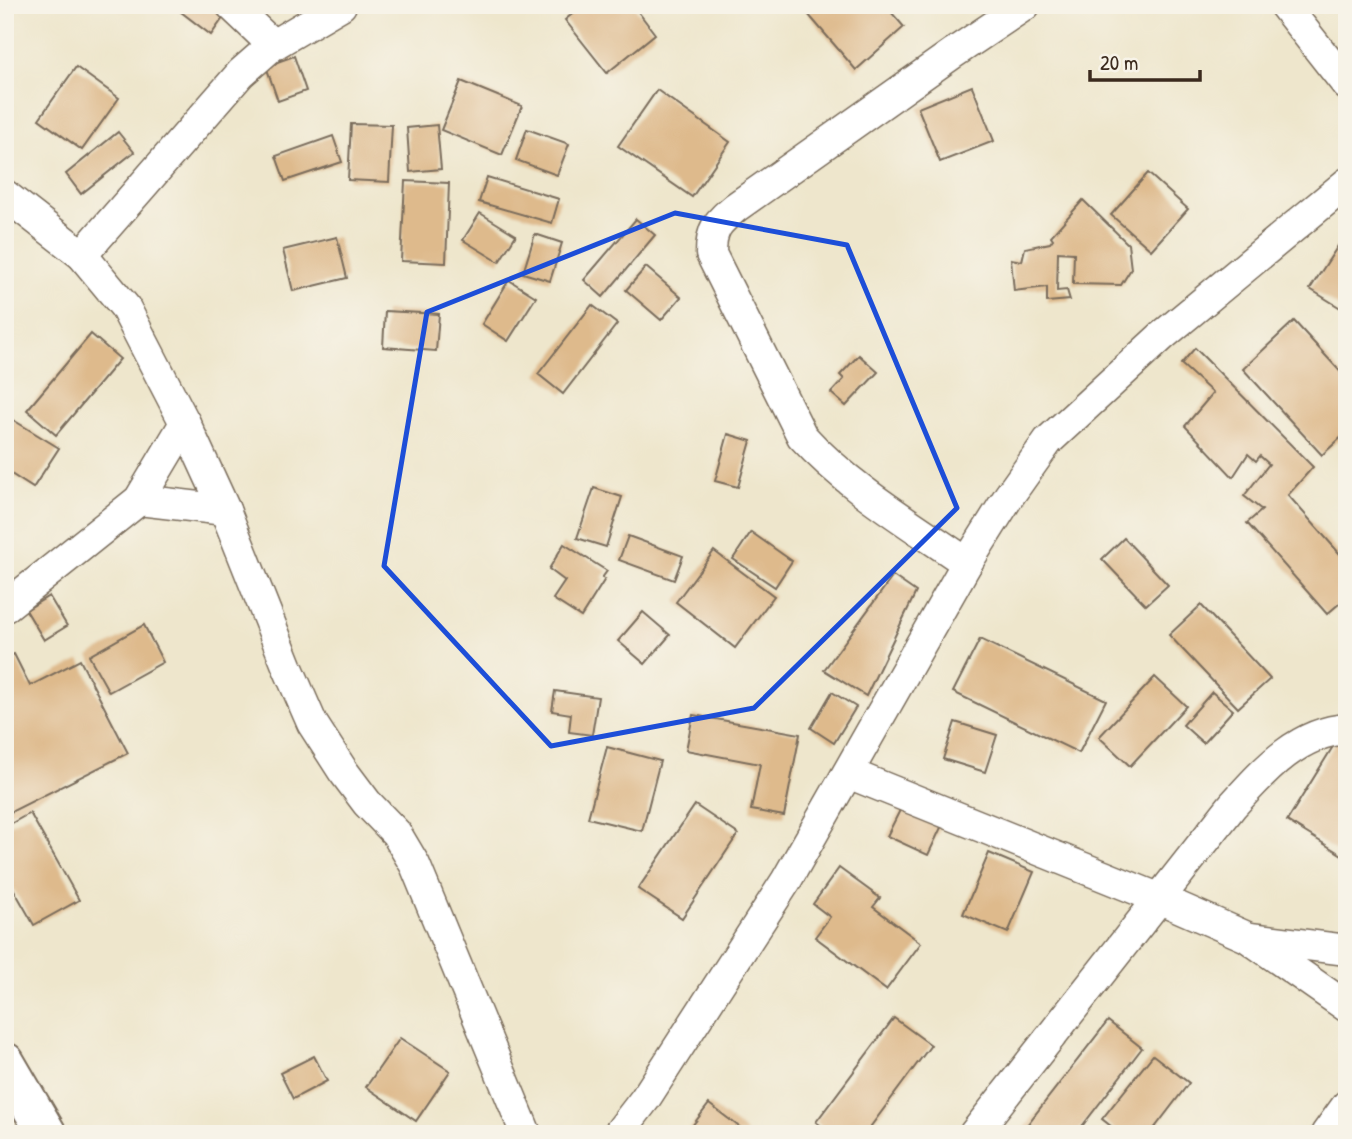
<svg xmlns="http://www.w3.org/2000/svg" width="1352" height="1139" font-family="'Patrick Hand',sans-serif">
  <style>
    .building { fill: #deba8c }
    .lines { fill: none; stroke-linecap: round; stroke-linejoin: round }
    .street-casing { stroke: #7a6c5b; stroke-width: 33 }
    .primary-casing { stroke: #7a6c5b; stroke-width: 42 }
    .street { stroke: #fff; stroke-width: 30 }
    .primary { stroke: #fff; stroke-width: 38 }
    .marked { fill: none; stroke: #1d4ed8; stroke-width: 5; stroke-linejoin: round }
  </style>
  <rect width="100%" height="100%" fill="#f7f3e8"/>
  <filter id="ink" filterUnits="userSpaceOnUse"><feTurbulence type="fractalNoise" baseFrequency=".0143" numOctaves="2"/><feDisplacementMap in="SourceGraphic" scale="14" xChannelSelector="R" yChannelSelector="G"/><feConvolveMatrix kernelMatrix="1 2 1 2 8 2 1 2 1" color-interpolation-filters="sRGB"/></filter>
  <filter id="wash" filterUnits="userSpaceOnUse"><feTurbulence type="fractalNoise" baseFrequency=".00686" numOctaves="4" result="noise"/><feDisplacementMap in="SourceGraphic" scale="28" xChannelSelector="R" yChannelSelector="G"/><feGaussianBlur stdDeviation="1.57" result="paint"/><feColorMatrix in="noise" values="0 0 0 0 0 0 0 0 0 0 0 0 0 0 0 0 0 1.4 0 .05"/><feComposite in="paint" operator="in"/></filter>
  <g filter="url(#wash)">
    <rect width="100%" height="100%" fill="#eee6cc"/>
    <g id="blocks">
      <!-- building -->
      <g class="building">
        <path d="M172,5H220L228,11L211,35Z"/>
        <path d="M583,5H633L655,34L607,73L565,20Z"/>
        <path d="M818,5H885L904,27L856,70L808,14Z"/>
        <path d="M294,56L306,91L278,101L266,66Z"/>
        <path d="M76,67L119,98L82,150L39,119Z"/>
        <path d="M461,81L522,106L502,155L441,130Z"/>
        <path d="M972,86L994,141L940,162L918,108Z"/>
        <path d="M657,90L730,142L692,197L618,146Z"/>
        <path d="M351,124L392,125L389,182L348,180Z"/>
        <path d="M437,125L441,169L410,172L407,128Z"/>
        <path d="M527,129L569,144L557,175L516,160Z"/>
        <path d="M118,132L134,152L81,194L66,174Z"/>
        <path d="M333,136L342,162L285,181L276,156Z"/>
        <path d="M1148,173L1188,209L1151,250L1111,215Z"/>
        <path d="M487,177L559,199L552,223L479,202Z"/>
        <path d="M405,181L449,183L446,263L401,261Z"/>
        <path d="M1083,200L1128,244L1131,269L1121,285L1073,284L1074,253L1058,252L1057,291L1067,290L1070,300L1047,302V287L1014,291L1011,259L1022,261L1025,248L1050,243L1053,239L1051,236Z"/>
        <path d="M480,213L516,235L499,262L463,240Z"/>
        <path d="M636,219L655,235L603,297L584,280Z"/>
        <path d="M1347,232V312L1310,289Z"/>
        <path d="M535,234L562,243L550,281L523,273Z"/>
        <path d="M337,237L347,278L293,291L283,250Z"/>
        <path d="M646,267L681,297L661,320L626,290Z"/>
        <path d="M509,280L536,297L508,341L482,324Z"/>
        <path d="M592,305L617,324L563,394L538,374Z"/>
        <path d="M385,311L439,314L436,351L383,347Z"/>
        <path d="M1294,321L1347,379V432L1322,455L1243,369Z"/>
        <path d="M91,334L120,359L56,435L27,410Z"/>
        <path d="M1195,348L1313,467L1288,495L1347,562V597L1327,614L1247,523L1262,510L1244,496L1269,464L1260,456L1256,461L1248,454L1233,477L1185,426L1213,393L1181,364Z"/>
        <path d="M859,355L878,372L846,406L831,393L844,379L840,375Z"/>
        <path d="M5,415L59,448L33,488L5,470Z"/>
        <path d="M728,434L751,441L738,487L715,481Z"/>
        <path d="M594,488L622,497L606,547L577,538Z"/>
        <path d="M751,532L792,561L775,587L733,559Z"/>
        <path d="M628,536L683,556L674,580L619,560Z"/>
        <path d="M1124,538L1168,585L1146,605L1102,559Z"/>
        <path d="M564,544L607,571L602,578L605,579L581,617L553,599L565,581L549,569Z"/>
        <path d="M714,551L774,596L735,648L676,602Z"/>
        <path d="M893,576L916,592L866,696L824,670Z"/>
        <path d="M49,596L67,626L44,640L26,610Z"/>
        <path d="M1201,605L1270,679L1238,708L1169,635Z"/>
        <path d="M643,612L670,635L645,664L618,641Z"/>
        <path d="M144,625L163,662L109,692L89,656Z"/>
        <path d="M980,639L1106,700L1079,753L953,692Z"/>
        <path d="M14,654L30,686L80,660L128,753L5,815V658Z"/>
        <path d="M1155,677L1186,706L1130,766L1099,737Z"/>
        <path d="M555,691L598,697L592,735L569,732L571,714L552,711Z"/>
        <path d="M832,692L856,707L834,743L811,728Z"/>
        <path d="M1212,692L1233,710L1203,743L1183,725Z"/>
        <path d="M693,715L800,734L784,816L751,810L760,764L686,750Z"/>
        <path d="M955,722L997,735L985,772L943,759Z"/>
        <path d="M1337,740L1347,746V858L1287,821Z"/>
        <path d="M607,747L660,761L642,831L588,818Z"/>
        <path d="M905,800L945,819L928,855L887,836Z"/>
        <path d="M695,805L738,834L682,918L638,889Z"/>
        <path d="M30,813L79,900L34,925L5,874V827Z"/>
        <path d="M989,853L1034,872L1008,933L963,914Z"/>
        <path d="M839,868L880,898L873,907L921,943L886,990L815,937L830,917L813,904Z"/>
        <path d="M894,1018L931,1045L865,1134H832L816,1122Z"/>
        <path d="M1108,1021L1142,1048L1076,1134H1020Z"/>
        <path d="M400,1038L450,1071L416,1121L366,1087Z"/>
        <path d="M1153,1055L1189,1083L1150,1134H1121L1102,1119Z"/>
        <path d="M314,1056L327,1081L293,1099L280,1073Z"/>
        <path d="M709,1104L746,1132L745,1134H686Z"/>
      </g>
    </g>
  </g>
  <g filter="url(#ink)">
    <use href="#blocks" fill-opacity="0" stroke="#7a6c5b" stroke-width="2"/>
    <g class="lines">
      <!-- street casing -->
      <g class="street-casing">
        <g id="street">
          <path d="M231,5L273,45"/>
          <path d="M1284,5L1347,85"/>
          <path d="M5,195L82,255L125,307L185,423L225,510L288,668L312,723L343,771L367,803L396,833L415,865L526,1134"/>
          <path d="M82,255L241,73L273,45L341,5"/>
          <path d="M139,500L225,510"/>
          <path d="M967,563C911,524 848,487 802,436L711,254C711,228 717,223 736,207L952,54L1025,5"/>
          <path d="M5,607L139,500L185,423"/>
          <path d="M848,773L1158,898L1247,937L1347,1007"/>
          <path d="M1250,938L1347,950"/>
          <path d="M618,1134L645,1099L786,881L967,563L1009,496L1048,441L1162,336L1347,183"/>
          <path d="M974,1134L1232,806C1263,772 1297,732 1347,729"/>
          <path d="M1326,1134L1347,1105"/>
        </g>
      </g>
      <!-- primary casing -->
      <g class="primary-casing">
        <path id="primary" d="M5,1062L47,1134"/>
      </g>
      <!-- street -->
      <use href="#street" class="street"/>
      <!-- primary -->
      <use href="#primary" class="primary"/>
    </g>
  </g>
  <!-- marked area -->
  <path class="marked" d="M675,213L847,245L957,508L754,708L551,746L384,566L427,312Z"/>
  <!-- margin -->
  <rect width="1352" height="1139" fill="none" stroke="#f7f3e8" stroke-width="28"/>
  <!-- scale -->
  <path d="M1090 70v10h110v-10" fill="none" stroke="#3b2a1e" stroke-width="3.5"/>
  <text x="1100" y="70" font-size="21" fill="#3b2a1e" stroke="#f7f3e8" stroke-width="5" paint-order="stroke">20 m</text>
</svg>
